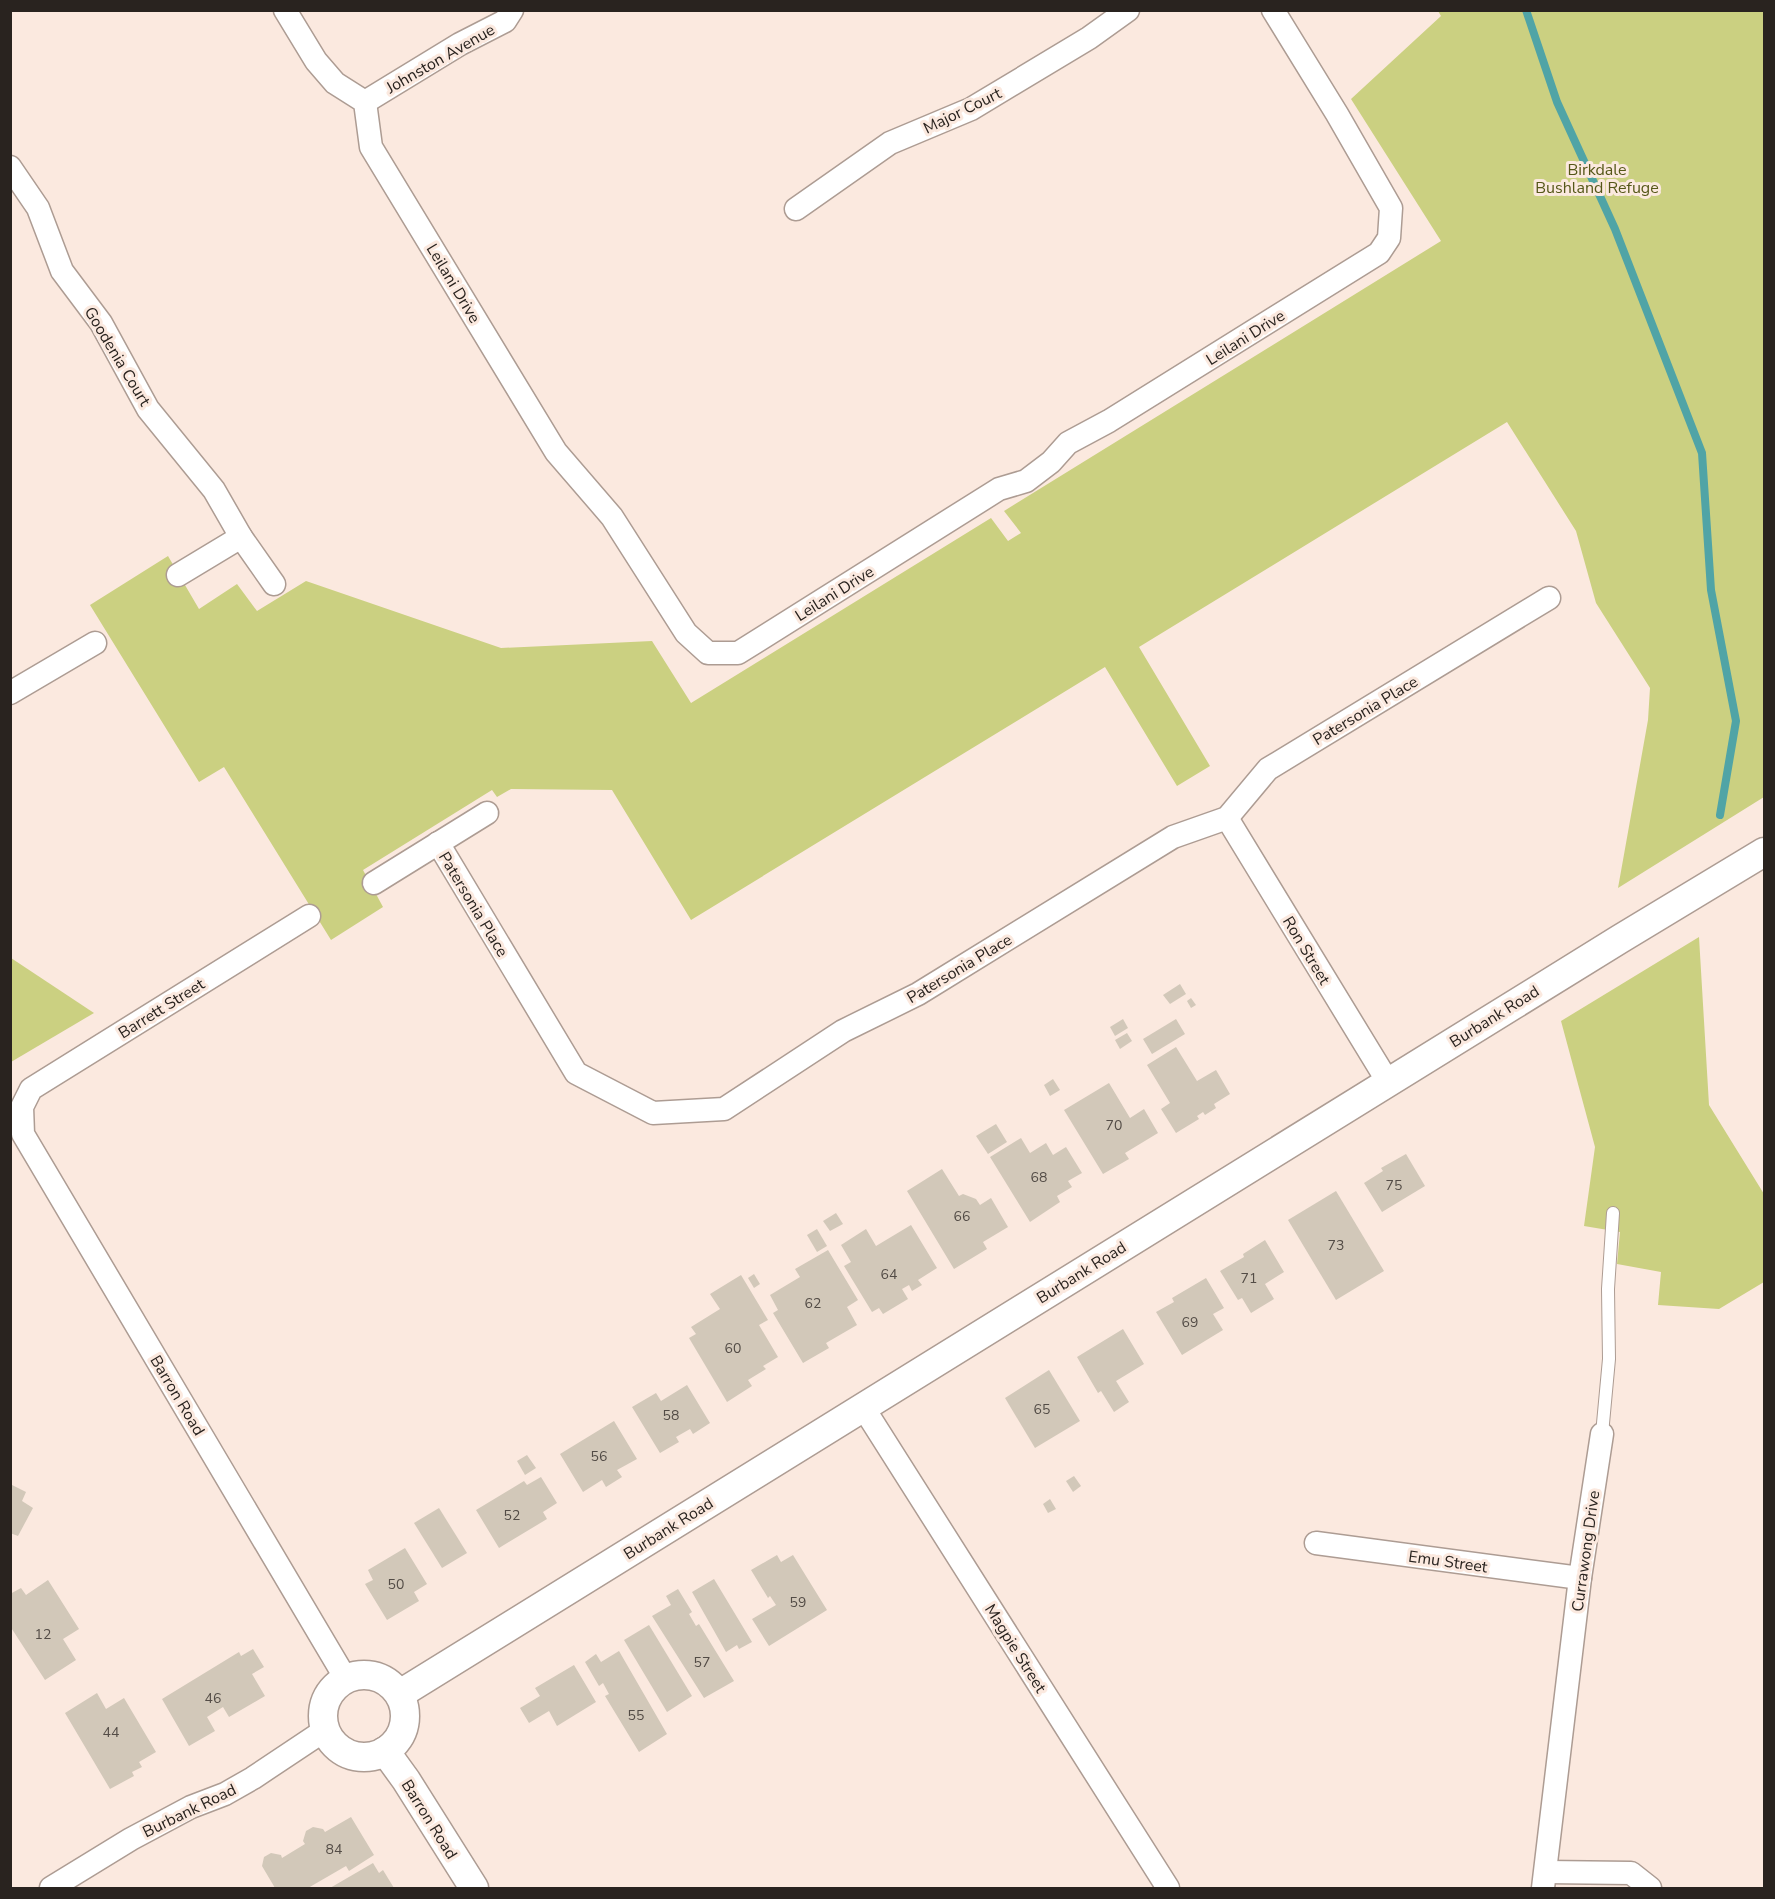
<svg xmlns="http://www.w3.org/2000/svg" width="1775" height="1899" font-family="'Nunito Sans',sans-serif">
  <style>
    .green { fill: #cbd081 }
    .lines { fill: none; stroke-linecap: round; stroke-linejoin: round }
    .stream { stroke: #50a4a6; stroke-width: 8 }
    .building { fill: #d2c8b9 }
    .service-casing { stroke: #ad9c93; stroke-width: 14 }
    .minor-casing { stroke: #ad9c93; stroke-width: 25 }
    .tertiary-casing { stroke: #ad9c93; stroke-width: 31 }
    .service { stroke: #fff; stroke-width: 12 }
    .minor { stroke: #fff; stroke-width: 22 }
    .tertiary { stroke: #fff; stroke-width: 28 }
    .labels { text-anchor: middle; stroke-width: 6; stroke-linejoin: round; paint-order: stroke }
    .number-label { font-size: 14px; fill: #534c46 }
    .street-label { font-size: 16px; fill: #29231f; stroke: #fbe9df }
    .park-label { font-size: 16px; fill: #555718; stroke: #fbe9df }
  </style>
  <rect width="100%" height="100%" fill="#fbe9df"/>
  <!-- green -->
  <g class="green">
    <path d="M1438,11H1764V797L1618,888L1648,720L1650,688L1596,603L1576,531L1507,422L1139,647L1210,766L1177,786L1105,667L691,920L612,790L511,789L497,797L492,790L363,870L383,907L331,940L224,767L199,782L90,605L168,556L199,609L237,584L257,611L306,581L501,648L652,641L691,703L991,518L1008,541L1021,533L1004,511L1441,241L1351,99L1441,16Z"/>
    <path d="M1699,937L1709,1105L1764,1194V1282L1719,1309L1658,1305L1661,1272L1617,1264L1620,1232L1584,1226L1595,1147L1561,1021Z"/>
    <path d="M11,958L94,1013L11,1062Z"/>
  </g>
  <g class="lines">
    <!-- stream -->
    <path class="stream" d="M1526,10L1557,102L1615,229L1702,453L1711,590L1736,721L1720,815"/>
  </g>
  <!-- building -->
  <g class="building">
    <path d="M1180,984L1186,994L1170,1004L1163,995Z"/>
    <path d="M1191,998L1196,1005L1191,1008L1187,1001Z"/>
    <path d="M1123,1019L1128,1028L1115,1036L1110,1027Z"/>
    <path d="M1176,1019L1185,1034L1152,1054L1143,1039Z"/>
    <path d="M1127,1033L1132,1041L1120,1049L1115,1040Z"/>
    <path d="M1176,1047L1197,1081L1216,1070L1230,1094L1214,1104L1216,1108L1205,1115L1203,1112L1197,1116L1199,1119L1176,1133L1161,1109L1170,1103L1147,1065Z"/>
    <path d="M1053,1079L1060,1090L1050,1096L1044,1085Z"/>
    <path d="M1109,1083L1130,1118L1144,1109L1158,1133L1125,1153L1129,1159L1103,1174L1064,1110Z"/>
    <path d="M996,1124L1007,1142L988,1154L976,1136Z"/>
    <path d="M1021,1138L1030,1153L1046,1143L1053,1155L1066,1147L1082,1173L1068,1181L1072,1187L1057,1196L1060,1202L1030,1222L990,1157Z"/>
    <path d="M1406,1154L1425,1186L1382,1212L1364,1183L1383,1171L1381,1168Z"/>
    <path d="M942,1169L959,1196L963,1194L976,1199L980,1205L991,1198L1008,1227L983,1242L987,1249L954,1269L907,1191Z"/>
    <path d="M1336,1191L1384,1271L1336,1300L1288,1220Z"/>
    <path d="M836,1213L843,1224L830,1231L823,1221Z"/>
    <path d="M911,1225L937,1268L918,1280L922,1285L912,1291L909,1285L902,1289L908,1299L883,1314L879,1308L872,1312L844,1266L851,1262L841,1245L866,1229L876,1246Z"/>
    <path d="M817,1229L827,1246L817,1252L807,1235Z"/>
    <path d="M1265,1240L1284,1272L1265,1284L1274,1299L1251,1313L1242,1298L1238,1300L1220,1271L1244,1257L1243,1254Z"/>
    <path d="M828,1250L858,1300L847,1307L857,1325L826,1343L829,1348L803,1363L773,1313L778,1310L770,1295L800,1277L795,1269Z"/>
    <path d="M754,1274L760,1284L754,1288L748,1278Z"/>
    <path d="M741,1275L768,1320L759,1325L778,1357L763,1366L766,1369L748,1380L752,1386L727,1402L689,1338L696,1334L691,1327L720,1309L710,1294Z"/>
    <path d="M1206,1278L1224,1308L1213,1314L1223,1330L1182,1355L1156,1312L1174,1302L1172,1298Z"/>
    <path d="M1123,1329L1144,1364L1116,1381L1129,1402L1114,1412L1101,1391L1098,1393L1077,1357Z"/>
    <path d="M1049,1370L1080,1421L1035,1448L1005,1398Z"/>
    <path d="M687,1385L710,1423L693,1434L690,1429L676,1437L679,1442L660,1453L632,1407L656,1393L661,1401Z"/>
    <path d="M614,1421L637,1459L617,1470L622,1477L606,1487L602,1480L583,1492L560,1454Z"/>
    <path d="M527,1455L536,1468L525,1475L517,1461Z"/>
    <path d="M1074,1476L1081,1486L1073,1492L1066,1481Z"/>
    <path d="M541,1477L557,1503L543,1512L547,1519L499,1548L476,1510L524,1481L527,1485Z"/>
    <path d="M10,1484L26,1492L22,1501L33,1508L18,1536L10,1533Z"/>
    <path d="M1050,1499L1056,1509L1048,1513L1043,1504Z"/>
    <path d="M439,1508L467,1553L442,1568L414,1523Z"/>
    <path d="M405,1548L427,1584L414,1592L419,1601L387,1620L365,1584L373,1580L368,1570Z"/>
    <path d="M777,1555L781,1562L793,1555L827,1610L769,1646L752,1619L776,1605L770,1596L768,1598L751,1570Z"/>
    <path d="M714,1579L752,1642L739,1649L737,1645L726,1652L692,1592Z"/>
    <path d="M48,1580L79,1629L63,1639L76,1660L45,1680L10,1626V1594L21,1588L26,1595Z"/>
    <path d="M678,1589L692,1612L689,1614L696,1626L699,1624L734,1681L704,1698L652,1616L671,1605L666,1596Z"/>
    <path d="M649,1625L692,1696L667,1712L624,1640Z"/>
    <path d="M253,1649L264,1667L252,1674L265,1696L229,1717L223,1707L207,1717L215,1731L189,1746L162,1699L239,1652L241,1656Z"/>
    <path d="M619,1651L667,1734L639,1752L605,1696L609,1694L603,1683L599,1686L585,1662L596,1654L601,1662Z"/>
    <path d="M574,1665L596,1702L557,1726L549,1711L529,1723L520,1708L540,1696L535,1688Z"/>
    <path d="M97,1693L106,1709L124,1698L156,1752L139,1762L142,1767L132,1772L134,1776L110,1789L65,1713Z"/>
    <path d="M351,1817L374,1855L349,1871L346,1866L308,1888H275L262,1866L264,1857L271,1853L281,1855L282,1858L305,1844L303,1841L306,1831L313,1827L323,1829L325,1832Z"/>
    <path d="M373,1863L379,1873L383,1870L394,1888H330Z"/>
  </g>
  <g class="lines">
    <!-- service casing -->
    <g class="service-casing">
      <path id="service" d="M1602,1434L1609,1359L1608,1289L1613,1213"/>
    </g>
    <!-- minor casing -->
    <g class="minor-casing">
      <g id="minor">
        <path d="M285,10L316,61L335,83L365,102L371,147L556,452L612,517L686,633L708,653H738L999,489L1026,481L1051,462L1068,443L1109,421L1379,253L1389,238L1391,208L1337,114L1273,10"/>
        <path d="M365,102L460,44L505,21L512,10"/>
        <path d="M10,167L38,208L62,271L101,323L148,409L214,490L241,537L274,584"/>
        <path d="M796,209L890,143L971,109L1089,38L1128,10"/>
        <path d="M178,575L241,537"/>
        <path d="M10,693L95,643"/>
        <path d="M1227,818L1388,1082"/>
        <path d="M438,843L576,1073L653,1113L724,1109L843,1031L918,994L1173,837L1227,818L1268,769L1549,598"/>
        <path d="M374,883L487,813"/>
        <path d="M309,916L31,1089L22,1107L23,1134L346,1679"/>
        <path d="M863,1407L1168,1888"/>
        <path d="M1316,1543L1580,1578"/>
        <path d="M1546,1872L1631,1873L1650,1888"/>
        <path d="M51,1888L131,1839L191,1807L225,1794L253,1778L325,1730"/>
        <path d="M1543,1888L1580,1578L1602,1434"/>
      </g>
    </g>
    <!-- tertiary casing -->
    <g class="tertiary-casing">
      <g id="tertiary">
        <circle cx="364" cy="1716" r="41"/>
        <path d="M400,1694L1620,939L1764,852"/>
        <path d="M385,1751L406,1780L474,1888"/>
      </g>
    </g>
    <!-- service -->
    <use href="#service" class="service"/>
    <!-- minor -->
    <use href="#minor" class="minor"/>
    <!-- tertiary -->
    <use href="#tertiary" class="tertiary"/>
  </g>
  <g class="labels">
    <!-- number labels -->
    <g class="number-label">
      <text x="1114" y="1130">70</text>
      <text x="1039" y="1182">68</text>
      <text x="1394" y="1190">75</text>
      <text x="962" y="1221">66</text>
      <text x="1336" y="1250">73</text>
      <text x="889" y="1279">64</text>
      <text x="1249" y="1283">71</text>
      <text x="813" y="1308">62</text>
      <text x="1190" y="1327">69</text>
      <text x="733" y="1353">60</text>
      <text x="1042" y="1414">65</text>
      <text x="671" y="1420">58</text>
      <text x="599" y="1461">56</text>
      <text x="512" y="1520">52</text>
      <text x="396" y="1589">50</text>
      <text x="798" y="1607">59</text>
      <text x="43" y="1639">12</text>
      <text x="702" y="1667">57</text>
      <text x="213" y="1703">46</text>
      <text x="636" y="1720">55</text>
      <text x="111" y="1737">44</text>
      <text x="334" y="1854">84</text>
    </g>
    <!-- street labels -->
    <g class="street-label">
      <text transform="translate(440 58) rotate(-30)" y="6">Johnston Avenue</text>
      <text transform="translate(962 110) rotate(-26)" y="6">Major Court</text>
      <text transform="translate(454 283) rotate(59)" y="6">Leilani Drive</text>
      <text transform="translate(1245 337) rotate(-32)" y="6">Leilani Drive</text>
      <text transform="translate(118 356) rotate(59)" y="6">Goodenia Court</text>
      <text transform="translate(834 593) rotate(-32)" y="6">Leilani Drive</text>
      <text transform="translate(1365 710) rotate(-31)" y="6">Patersonia Place</text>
      <text transform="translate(474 904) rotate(59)" y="6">Patersonia Place</text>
      <text transform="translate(1307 950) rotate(59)" y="6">Ron Street</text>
      <text transform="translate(959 968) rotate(-31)" y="6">Patersonia Place</text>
      <text transform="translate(161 1008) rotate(-32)" y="6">Barrett Street</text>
      <text transform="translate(1494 1016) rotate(-32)" y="6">Burbank Road</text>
      <text transform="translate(1081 1272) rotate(-32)" y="6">Burbank Road</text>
      <text transform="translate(178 1395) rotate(59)" y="6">Barron Road</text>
      <text transform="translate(668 1528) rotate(-32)" y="6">Burbank Road</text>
      <text transform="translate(1585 1551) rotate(-82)" y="6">Currawong Drive</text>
      <text transform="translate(1448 1561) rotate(8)" y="6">Emu Street</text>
      <text transform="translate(1016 1648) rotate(58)" y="6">Magpie Street</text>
      <text transform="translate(189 1810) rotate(-26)" y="6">Burbank Road</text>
      <text transform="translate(430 1819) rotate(58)" y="6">Barron Road</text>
    </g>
    <!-- park labels -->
    <g class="park-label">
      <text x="1597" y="175">Birkdale<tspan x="1597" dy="18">Bushland Refuge</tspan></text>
    </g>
  </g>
  <!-- border -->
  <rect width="1775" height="1899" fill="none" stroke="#29231f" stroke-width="24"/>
</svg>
